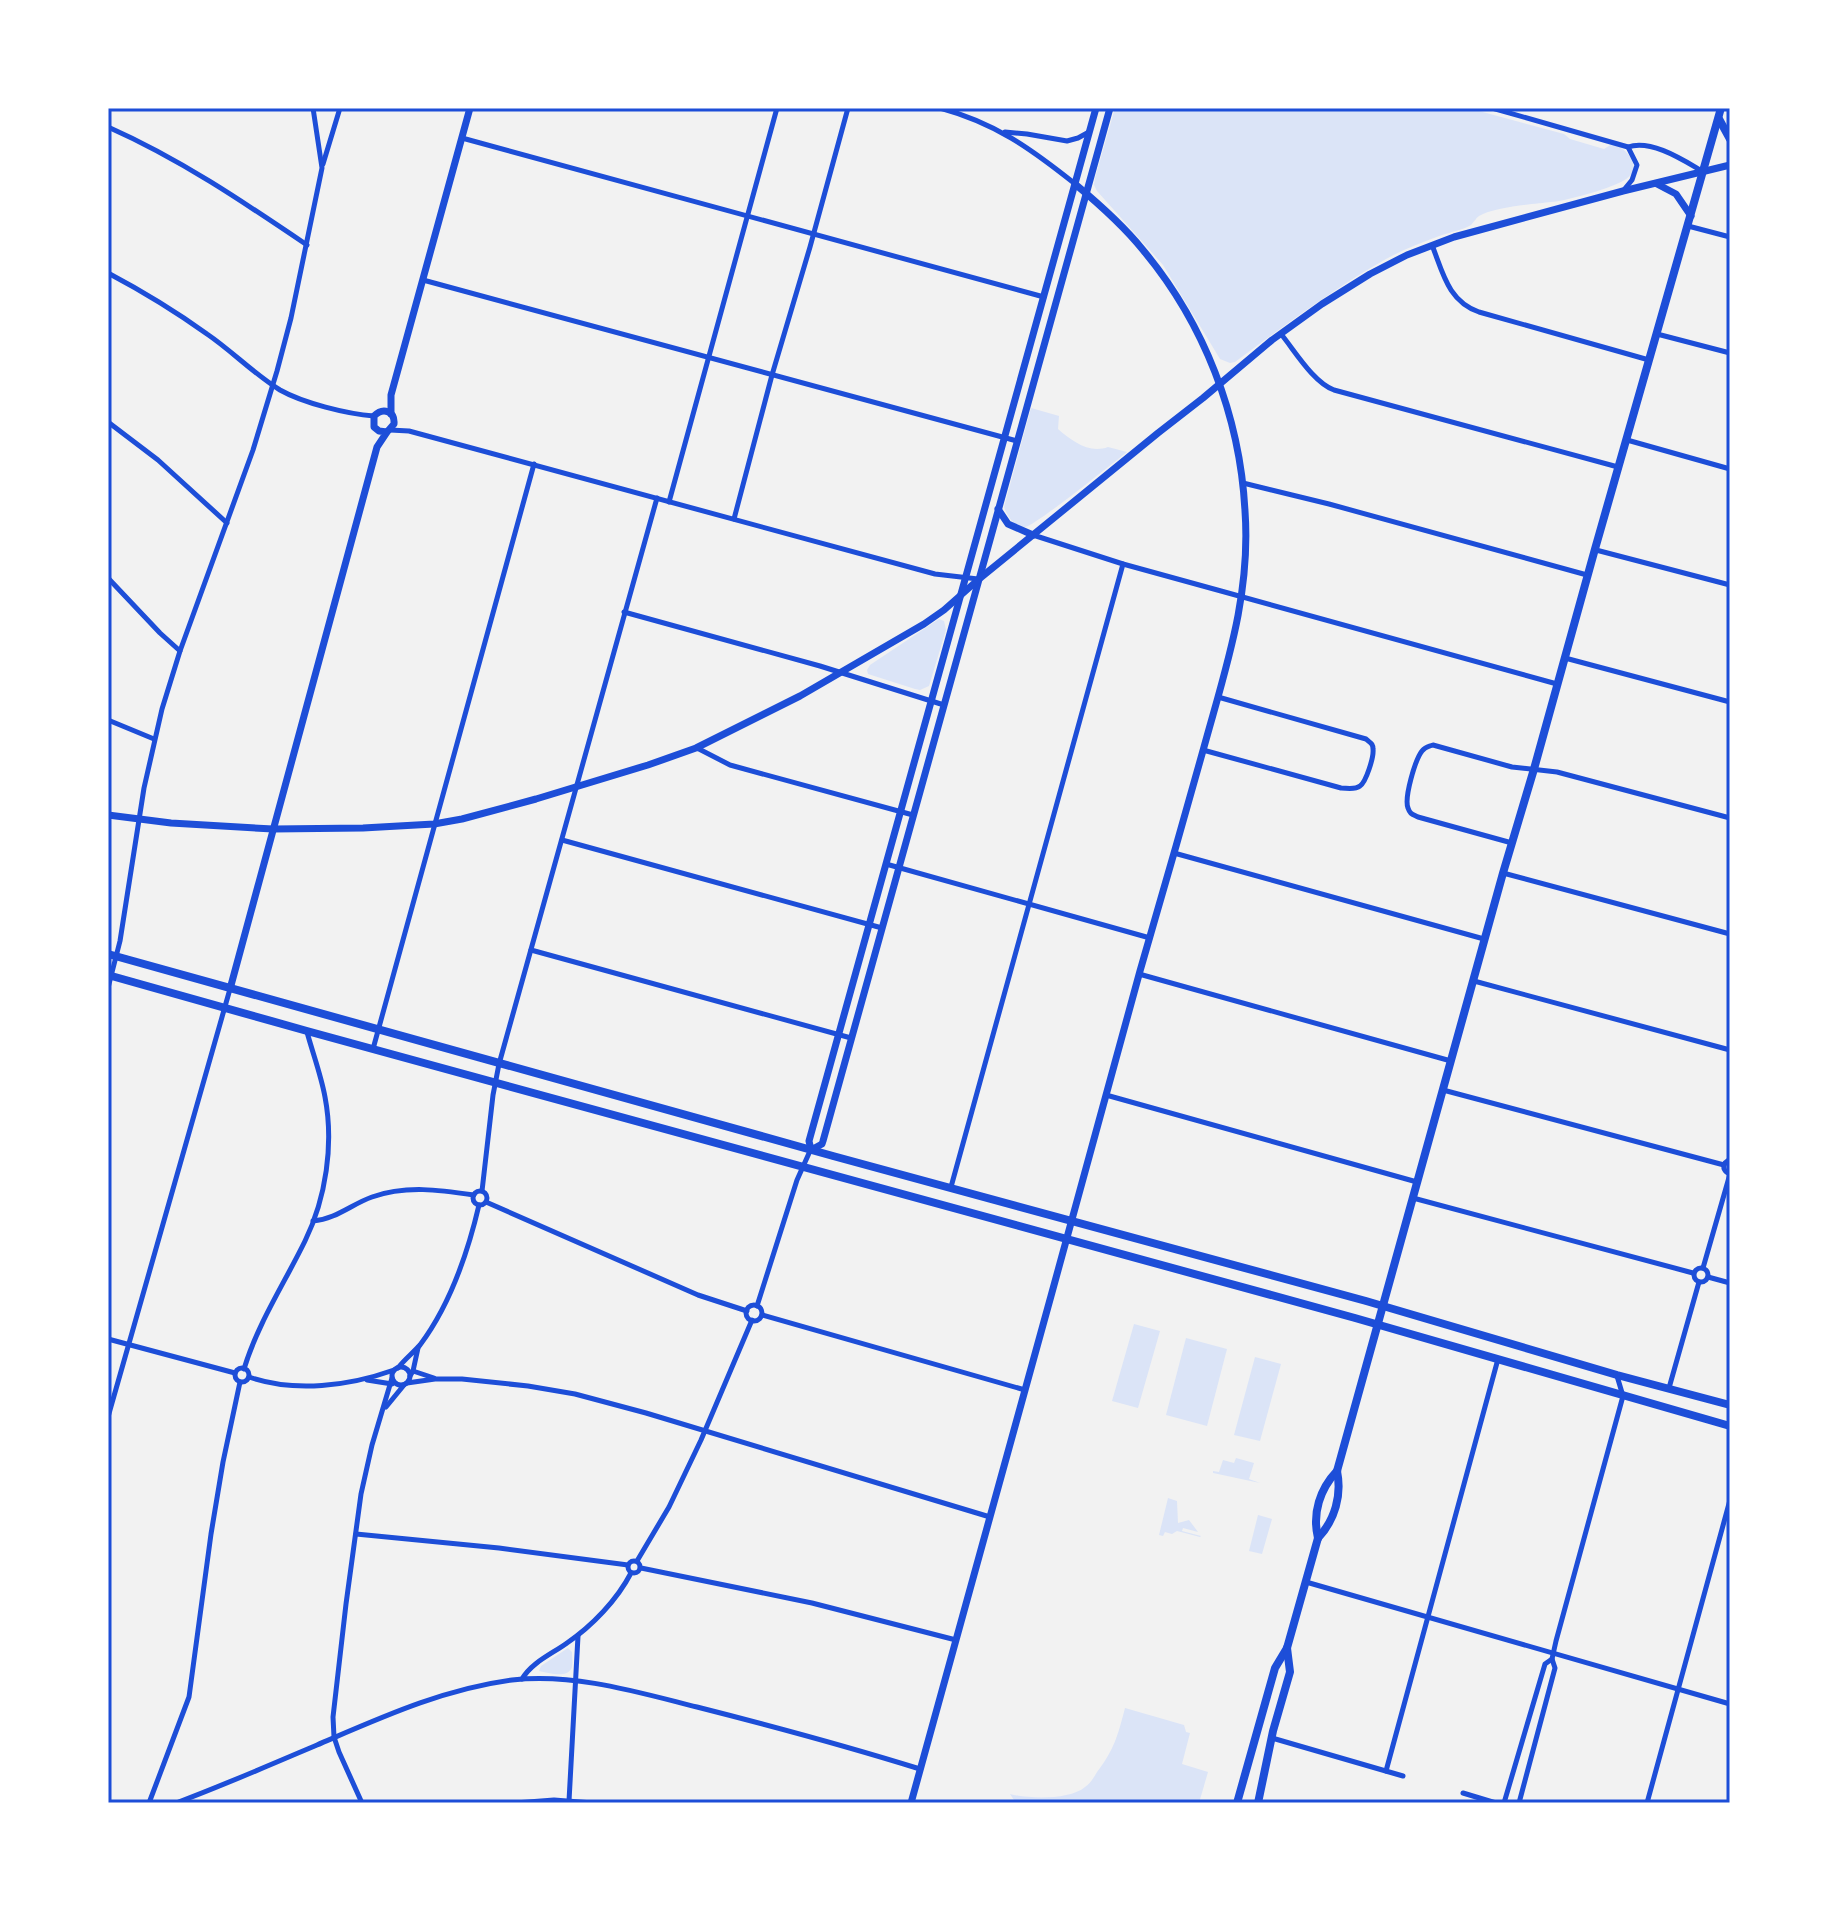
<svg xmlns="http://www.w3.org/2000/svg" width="1838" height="1911" font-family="Commissioner,sans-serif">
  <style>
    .green { fill: #dbe4f7 }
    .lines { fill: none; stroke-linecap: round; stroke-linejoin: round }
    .minor { stroke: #1d4ed8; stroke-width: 5 }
    .tertiary { stroke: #1d4ed8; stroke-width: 7 }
    .primary { stroke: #1d4ed8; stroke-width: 8 }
    .neatline { fill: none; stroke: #1d4ed8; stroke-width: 3 }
  </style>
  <rect width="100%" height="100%" fill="#f2f2f2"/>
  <!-- green -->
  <g class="green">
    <path d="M1115,108H1468L1564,134L1570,139L1604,149L1612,144C1631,150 1645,171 1621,182C1608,189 1566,201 1551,202C1534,204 1494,207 1479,216C1476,218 1474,222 1471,225C1463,230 1451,232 1442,235C1423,242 1404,249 1386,259C1333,289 1284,326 1235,362L1230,363L1220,359L1163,265L1097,191L1094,185L1095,178Z"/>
    <path d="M1031,408L1059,416L1058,429C1072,441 1089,454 1108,447L1127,452C1113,463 1035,526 1025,527C1014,528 1007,515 1004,507Z"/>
    <path d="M939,619L944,621L946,630L929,686L920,690L915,689L868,674L867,670L870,665Z"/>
    <path d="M1134,1324L1160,1331L1138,1408L1112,1401Z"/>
    <path d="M1186,1338L1227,1349L1207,1426L1166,1415Z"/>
    <path d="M1255,1357L1281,1364L1260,1441L1234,1435Z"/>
    <path d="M1236,1458L1254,1463L1249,1479L1260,1483L1213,1473V1471L1219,1472L1223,1460L1234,1463Z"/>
    <path d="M1168,1498L1177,1501L1178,1523L1189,1520L1198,1532L1183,1528L1182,1531L1201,1536L1200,1537L1177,1531L1172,1534L1165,1532L1163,1536L1159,1535Z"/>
    <path d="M1258,1515L1272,1519L1262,1554L1249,1551Z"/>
    <path d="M568,1648L572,1652C572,1657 573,1662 572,1667C568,1679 549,1673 539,1671L541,1666Z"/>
    <path d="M1125,1708L1184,1725L1186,1732L1190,1733L1182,1764L1208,1772L1199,1803H1016L1010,1794C1029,1799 1070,1800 1085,1787C1090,1784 1094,1777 1097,1772C1114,1750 1118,1735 1125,1708Z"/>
  </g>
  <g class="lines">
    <!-- minor -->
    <g class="minor">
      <path d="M940,108C995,123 1030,148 1074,183"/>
      <path d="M1492,108L1628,147C1651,139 1683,160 1702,171"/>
      <path d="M108,127C180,159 242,201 307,245"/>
      <path d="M1005,132L1027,134L1067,141L1078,138L1089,132"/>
      <path d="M462,138L1044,297"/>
      <path d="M323,164L340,108"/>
      <path d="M1623,191L1632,180L1637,165L1628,147"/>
      <path d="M1688,226L1730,237"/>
      <path d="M1432,245C1443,273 1448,301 1479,312L1649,360"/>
      <path d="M108,273C142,291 175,311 207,334C232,351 254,374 280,390C303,403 347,414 374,416"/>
      <path d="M423,280L1017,441"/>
      <path d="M1281,334C1295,351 1313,382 1334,390L1618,467"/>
      <path d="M1657,334L1730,353"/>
      <path d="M108,422L158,460L227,523"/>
      <path d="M390,430L409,431L935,574L978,579"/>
      <path d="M1627,440L1730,469"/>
      <path d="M1243,483L1329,504L1587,575"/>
      <path d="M669,502L777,108"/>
      <path d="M734,519L772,375L810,247L848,108"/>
      <path d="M1033,535L1123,564L1221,591L1557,684"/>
      <path d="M1596,550L1730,585"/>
      <path d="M108,578L160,633L180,651"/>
      <path d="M624,612L820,666L944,705"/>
      <path d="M1565,658L1730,702"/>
      <path d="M108,720L154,739"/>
      <path d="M697,748L730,765L913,815"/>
      <path d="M1203,750L1341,788C1347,788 1355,790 1360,786C1366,782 1374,757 1373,749C1373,743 1370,743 1366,739L1218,697"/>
      <path d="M562,840L882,928"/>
      <path d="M1512,843L1418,817C1412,814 1410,814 1408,808C1404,798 1415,760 1422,751C1426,746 1427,747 1433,745L1512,767L1557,772L1730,818"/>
      <path d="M1174,853L1484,939"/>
      <path d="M886,864L1150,938"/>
      <path d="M1503,873L1730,934"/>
      <path d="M531,950L851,1038"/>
      <path d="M1139,974L1451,1061"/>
      <path d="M1474,981L1730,1050"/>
      <path d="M108,988L120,941L144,788L162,709L180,651L253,450L277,371L291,318L322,168L313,108"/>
      <path d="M373,1049L534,464"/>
      <path d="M1443,1090L1724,1165"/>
      <path d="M1106,1095L1417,1182"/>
      <path d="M1730,1159L1725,1163C1722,1168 1725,1172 1730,1174"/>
      <path d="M951,1187L1123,564"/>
      <circle cx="480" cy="1198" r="7"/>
      <path d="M482,1191L493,1095L499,1064L657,498"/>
      <path d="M1413,1198L1693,1273"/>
      <path d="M486,1202L698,1295L747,1311"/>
      <path d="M313,1221C336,1219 352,1204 372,1197C406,1185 440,1190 474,1195"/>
      <circle cx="1701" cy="1275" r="7"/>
      <path d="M1703,1268L1730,1174"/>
      <path d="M1708,1277L1730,1283"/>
      <circle cx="754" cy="1313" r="8"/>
      <path d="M757,1306L797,1180L810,1151"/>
      <path d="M762,1315L1025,1390"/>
      <path d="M108,1339L235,1373"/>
      <circle cx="401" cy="1376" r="9"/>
      <path d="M398,1368C405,1359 413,1353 420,1345C450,1305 468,1252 479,1205"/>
      <circle cx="242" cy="1375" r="7"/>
      <path d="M244,1369C258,1323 284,1284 305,1241C326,1198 334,1144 325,1097C321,1075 313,1054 307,1032"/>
      <path d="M413,1371L434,1378"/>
      <path d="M410,1376L413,1371L418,1348"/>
      <path d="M249,1377C295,1393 349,1386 394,1370"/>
      <path d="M367,1380L392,1384"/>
      <path d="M407,1383L435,1379H462L528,1386L575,1394L646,1413L990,1517"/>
      <path d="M1669,1388L1699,1282"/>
      <path d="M386,1407L404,1385"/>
      <path d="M108,1417L230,989"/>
      <path d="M356,1534L499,1548L628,1565"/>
      <circle cx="634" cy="1567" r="6"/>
      <path d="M637,1561L669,1507L701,1440L752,1320"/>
      <path d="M641,1568L812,1603L956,1640"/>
      <path d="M1306,1582L1730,1704"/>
      <path d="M522,1679C532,1662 552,1654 567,1643C592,1626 617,1600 631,1573"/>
      <path d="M1272,1738L1403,1776"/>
      <path d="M1386,1771L1498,1359"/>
      <path d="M1463,1793L1496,1803"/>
      <path d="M569,1801L578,1636"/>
      <path d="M149,1803L189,1697L211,1534L223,1462L240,1382"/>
      <path d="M176,1803C224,1785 270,1765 317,1745C380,1718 443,1689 512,1680C575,1673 637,1692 697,1707C772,1726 846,1746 920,1769"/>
      <path d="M362,1803L339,1752L334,1737L333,1717L346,1604L361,1494L372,1445L392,1378"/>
      <path d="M515,1803L554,1800L593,1803"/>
      <path d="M1504,1803L1545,1664L1552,1659"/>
      <path d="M1519,1803L1555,1668L1552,1659L1556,1641L1623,1396L1617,1376"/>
      <path d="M1647,1803L1730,1500"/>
    </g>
    <!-- tertiary -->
    <g class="tertiary">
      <path d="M1096,108L809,1141L811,1150L822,1144L823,1141L1110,108"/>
      <path d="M1657,184L1676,194L1691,216"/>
      <path d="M391,414V395L470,108"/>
      <path d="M998,509L1008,524L1033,535"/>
      <path d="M108,815L171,823L273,829L363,828L434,824L462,819L536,799L648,765L696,748L800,696L924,624L944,610L979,579L1158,433L1203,398L1272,340L1322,304L1370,274L1407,255L1454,237L1623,191L1730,165"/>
      <path d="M230,989L377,447L387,432L394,424C395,411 383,407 374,416V427L379,431L387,432"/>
      <path d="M911,1803C957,1634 1004,1465 1051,1296C1081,1188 1110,1079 1140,971C1162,896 1183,822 1204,747C1226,667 1251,595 1245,511C1240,416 1204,323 1143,250C1123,225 1099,204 1075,184"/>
    </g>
    <!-- primary -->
    <g class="primary">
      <path d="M1719,119L1730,139"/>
      <path d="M108,954L833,1156L1366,1301L1617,1375L1730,1405"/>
      <path d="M108,975L307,1031L1355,1318L1730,1426"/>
      <path d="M1318,1538C1312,1513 1320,1489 1337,1471"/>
      <path d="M1237,1803L1275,1668L1287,1648L1318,1538C1335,1520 1342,1495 1337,1471L1503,873L1534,769L1595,549L1721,108"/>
      <path d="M1258,1803L1273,1731L1290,1672L1287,1648"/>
    </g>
  </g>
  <!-- border -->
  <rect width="1838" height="1911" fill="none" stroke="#ffffff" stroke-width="220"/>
  <rect x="110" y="110" width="1618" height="1691" class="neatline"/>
</svg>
